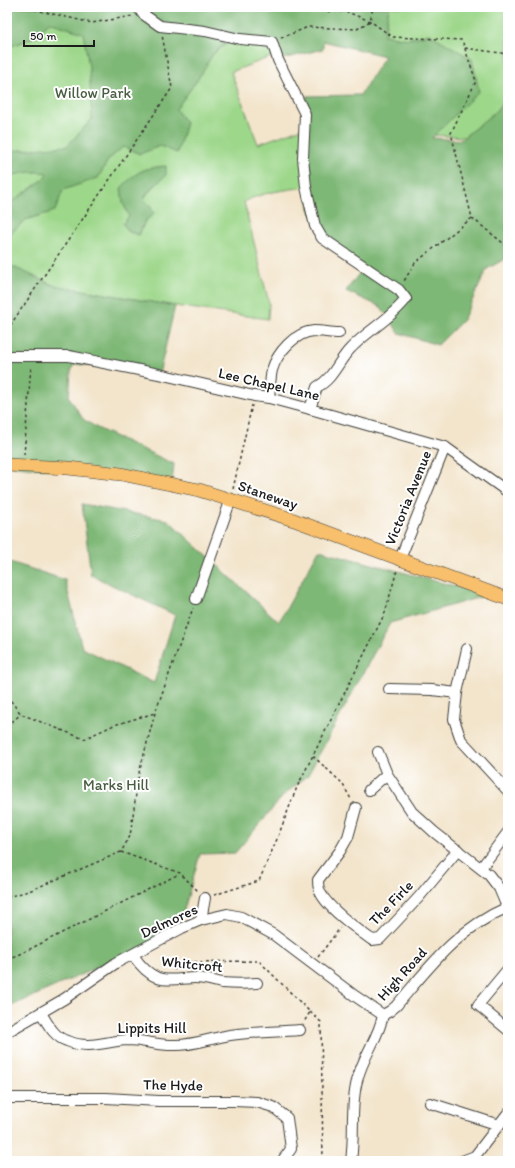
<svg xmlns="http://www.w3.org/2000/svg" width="515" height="1168" font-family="Itim,sans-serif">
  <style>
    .green { fill: #9dd78a; stroke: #5c7a53; fill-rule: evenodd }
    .forest { fill: #7eb876; stroke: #4d6a49 }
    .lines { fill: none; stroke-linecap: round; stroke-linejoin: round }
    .minor-casing { stroke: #3c3a36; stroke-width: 12 }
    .major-casing { stroke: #3c3a36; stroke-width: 14 }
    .path { stroke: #3c3a36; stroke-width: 1.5; stroke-dasharray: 3 3; stroke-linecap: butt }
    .minor { stroke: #fff; stroke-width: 10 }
    .major { stroke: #f8bf6c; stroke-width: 13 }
    .labels { text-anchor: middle; stroke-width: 4; stroke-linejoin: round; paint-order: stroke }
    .park-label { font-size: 15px; fill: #495d42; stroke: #fff }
    .street-label { font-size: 15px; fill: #1c1c1c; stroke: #fff }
  </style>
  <rect width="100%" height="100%" fill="#fff"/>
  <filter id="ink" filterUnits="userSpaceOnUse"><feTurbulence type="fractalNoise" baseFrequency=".025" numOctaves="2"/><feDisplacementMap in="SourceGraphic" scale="8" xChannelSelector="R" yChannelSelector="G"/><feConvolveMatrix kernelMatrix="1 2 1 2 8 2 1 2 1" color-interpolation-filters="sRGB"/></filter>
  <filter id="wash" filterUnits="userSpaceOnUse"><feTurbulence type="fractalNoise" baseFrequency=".012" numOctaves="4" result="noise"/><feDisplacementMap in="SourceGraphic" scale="16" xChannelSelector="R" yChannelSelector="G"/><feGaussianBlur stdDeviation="0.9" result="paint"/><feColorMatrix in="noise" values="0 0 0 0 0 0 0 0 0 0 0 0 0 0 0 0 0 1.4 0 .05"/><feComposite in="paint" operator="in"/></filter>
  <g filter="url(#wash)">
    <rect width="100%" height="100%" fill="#f3e5cc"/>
    <!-- green -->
    <g class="green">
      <path d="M7,7H193L213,54L230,41L272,42L276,55L231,72L258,144L305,127L306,187C286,190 261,192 244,202L269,303L268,319L175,306L75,289L37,350L7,382ZM166,166L157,184L147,194L144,199L154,214L145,221L139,235L129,216Z"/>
      <path d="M389,7H508V95L495,112L464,137L431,135L430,34L408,39L384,35Z"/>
    </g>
    <!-- forest -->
    <g class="forest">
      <path d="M7,7H309L357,9L358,7H389L384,35L408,39L430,34L472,59L479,91L432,138L461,140L464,137L495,112L508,95V257L487,269L463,320L438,345L399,333L381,307L346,291L364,267L322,238L309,208L305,114L307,96L360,95L385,56L323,41V49L278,60L272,42L230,41L213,54L198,79L176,109L186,123L177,153L160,146L140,154L123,147L109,159L98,178L63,190L55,211L25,220L7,237V205L44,179L47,173C33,171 20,172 7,178V150L10,151L67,146L92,119L89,67L83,33L49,22L37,36L7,48Z"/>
      <path d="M166,166V175C159,182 148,190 144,199L150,205L154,214L145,221L139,235L129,232L123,224L129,216L123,203L121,188C137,171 143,168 166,166Z"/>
      <path d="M7,264L53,285L175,306L159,374L95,361L93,366L74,364L71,372L69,397L83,419L97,428L174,464L172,483L7,465Z"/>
      <path d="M82,504L168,520L279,622L319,550L488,595L390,623L308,775L284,795L235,853L200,854L178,931L7,1008V561L65,580L82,648L154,683L175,615L91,575Z"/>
    </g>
  </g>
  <g filter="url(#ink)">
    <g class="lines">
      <!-- minor casing -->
      <g class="minor-casing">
        <g id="minor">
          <path d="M138,7L143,14L160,26L205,31L240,39L272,42L278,60L305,114L303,158L306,187L315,226L322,238L399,290L406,299C391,319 368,330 351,348C338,361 334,378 317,387L310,409"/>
          <path d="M7,356H69L159,374L254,396L269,398L310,409L445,447L508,492"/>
          <path d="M269,398C270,389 270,379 272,370C277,353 295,332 314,331C322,331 331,333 339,333"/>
          <path d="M400,559L445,447"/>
          <path d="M196,599L231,499"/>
          <path d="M467,649L457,693L454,719L461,740L508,791"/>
          <path d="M389,689L432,690L457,693"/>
          <path d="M378,752L387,774L412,812L434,832L489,875L499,888L507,907"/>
          <path d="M369,790L387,774"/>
          <path d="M356,808L348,837L340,851L318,880C318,883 318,886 319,889C324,906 358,930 372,940L380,939L419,897L458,850"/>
          <path d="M481,868L508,832"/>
          <path d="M201,920L205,898"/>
          <path d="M133,955C139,964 146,973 158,978C169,982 183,978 195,978C204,978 213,981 222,983C234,984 245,984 257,983"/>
          <path d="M508,969L478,1005L508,1030"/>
          <path d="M41,1013C48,1024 54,1037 67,1041C90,1050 106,1041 127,1040C144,1040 159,1046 176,1045C194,1045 212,1038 230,1035C253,1032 276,1032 300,1030"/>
          <path d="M383,1015L390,1011L396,1006C431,965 457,929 508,907"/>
          <path d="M7,1032L64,999L116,963L182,928L201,920L227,914L241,917L274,935L355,996L383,1015"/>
          <path d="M7,1098H106L159,1101H234L257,1102L273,1107L287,1118L291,1149L282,1161"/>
          <path d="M430,1103L499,1125"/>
          <path d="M351,1161C355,1134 350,1107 357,1081C362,1057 379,1038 383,1015"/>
          <path d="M462,1161L475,1156L508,1113"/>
        </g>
      </g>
      <!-- major casing -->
      <g class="major-casing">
        <path id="major" d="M7,465L68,468L121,474L199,490L294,520L508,599"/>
      </g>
      <!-- path -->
      <g class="path">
        <path d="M23,7L92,23L133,16"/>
        <path d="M244,7L249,9L347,12L370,21L393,37L462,40L476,81L451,133L472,218L415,263L404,281"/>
        <path d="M281,38L308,27L357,29L370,21L373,7"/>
        <path d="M465,48L508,54"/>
        <path d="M472,218L508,247"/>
        <path d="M7,330L172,88L162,35"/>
        <path d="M24,455L31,366"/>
        <path d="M233,489L252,405"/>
        <path d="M7,696L21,714L84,739L114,725L155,713"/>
        <path d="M7,726L21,714"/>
        <path d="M313,756L342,783L351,799"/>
        <path d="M121,852L180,873L198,891"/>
        <path d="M214,895L259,881L277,839L297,787L385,613L397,570"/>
        <path d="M7,897L29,891L121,852L130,836L139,773L155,713L193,608"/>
        <path d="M318,957L340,928"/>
        <path d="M7,959L22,953L179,874"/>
        <path d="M174,970L180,962L259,961L310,1012L304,1022"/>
        <path d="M310,1012L321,1022L323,1161"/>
      </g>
      <!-- minor -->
      <use href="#minor" class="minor"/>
      <!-- major -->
      <use href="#major" class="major"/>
    </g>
  </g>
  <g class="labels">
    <!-- park labels -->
    <g class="park-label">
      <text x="93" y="98">Willow Park</text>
      <text x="116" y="790">Marks Hill</text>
    </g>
    <!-- street labels -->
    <g class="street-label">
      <text transform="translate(269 384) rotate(13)" y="5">Lee Chapel Lane</text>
      <text transform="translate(268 495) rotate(19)" y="5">Staneway</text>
      <text transform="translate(408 498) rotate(-68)" y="5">Victoria Avenue</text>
      <text transform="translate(391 903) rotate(-46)" y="5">The Firle</text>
      <text transform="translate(169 921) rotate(-25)" y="5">Delmores</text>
      <text transform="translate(192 964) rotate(6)" y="5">Whitcroft</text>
      <text transform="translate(402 974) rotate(-48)" y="5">High Road</text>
      <text x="152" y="1033">Lippits Hill</text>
      <text transform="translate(173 1085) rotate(1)" y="5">The Hyde</text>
    </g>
  </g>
  <!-- margin -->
  <rect width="515" height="1168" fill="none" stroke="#fff" stroke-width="24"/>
  <!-- scale -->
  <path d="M24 40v6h70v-6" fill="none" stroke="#1c1c1c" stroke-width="2"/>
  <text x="30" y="40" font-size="12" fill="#1c1c1c" stroke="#ffffff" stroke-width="3" paint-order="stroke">50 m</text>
</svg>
